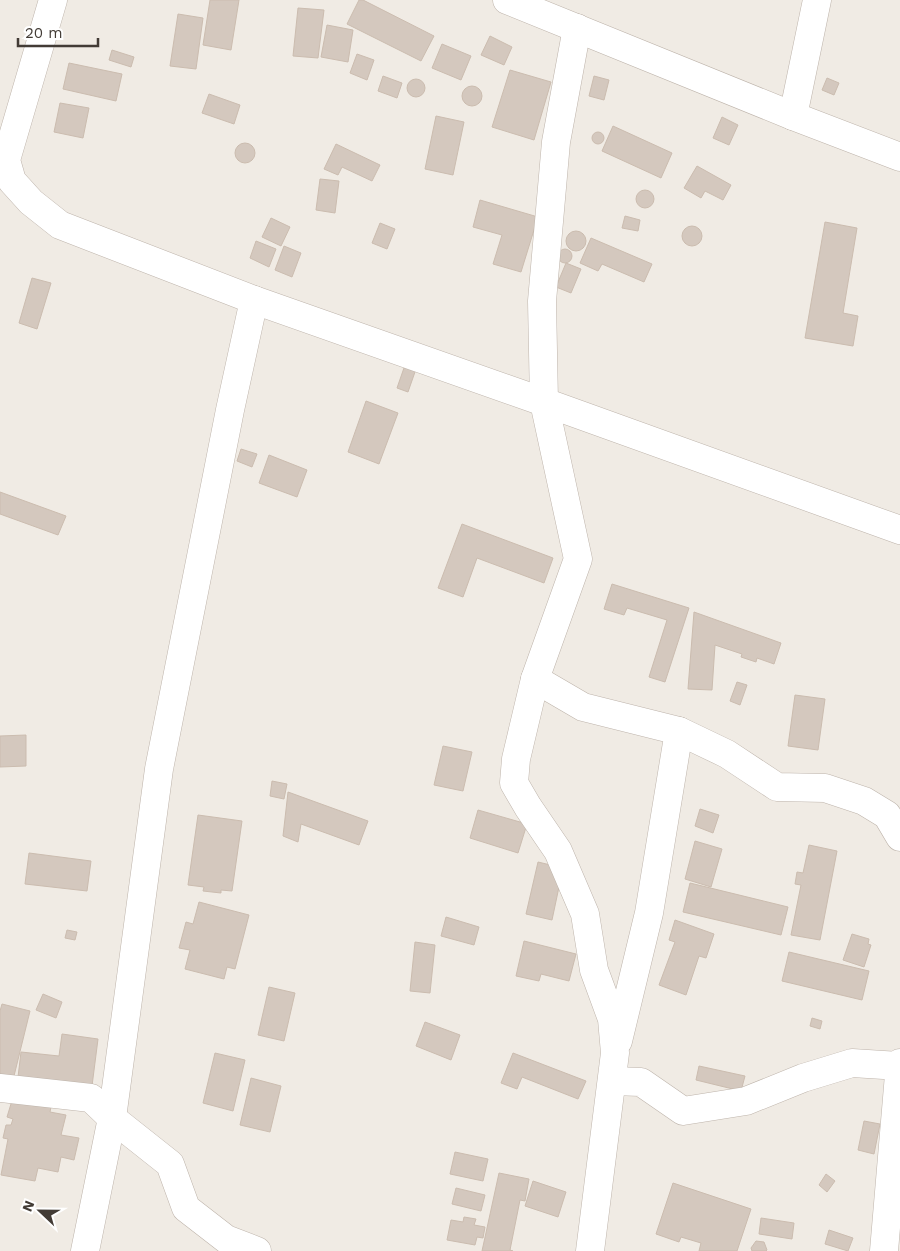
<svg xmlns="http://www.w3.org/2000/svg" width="900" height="1251" font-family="'Work Sans',sans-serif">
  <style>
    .building { fill: #d4c8be; stroke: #cbbcaf }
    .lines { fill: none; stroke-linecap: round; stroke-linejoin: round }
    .minor-casing { stroke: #beb4ab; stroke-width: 29 }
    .tertiary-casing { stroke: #beb4ab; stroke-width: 29 }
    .minor { stroke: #fff; stroke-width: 28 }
    .tertiary { stroke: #fff; stroke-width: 28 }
  </style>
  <rect width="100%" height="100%" fill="#f0ebe4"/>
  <!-- building -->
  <g class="building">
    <path d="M210,0H239L231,50L203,45Z"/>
    <path d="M359,0H363L434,36L421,61L347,24Z"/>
    <path d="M298,8L324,10L318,58L293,56Z"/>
    <path d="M178,14L203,18L196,69L170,66Z"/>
    <path d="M327,25L353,30L348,62L321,57Z"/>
    <path d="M490,36L512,47L504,65L481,55Z"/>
    <path d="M442,44L471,56L461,80L432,68Z"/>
    <path d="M112,50L134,57L131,67L109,60Z"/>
    <path d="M357,54L374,60L367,80L350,73Z"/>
    <path d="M69,63L122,74L116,101L63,89Z"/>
    <path d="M510,70L551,82L534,140L492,127Z"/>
    <path d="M383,76L402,83L397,98L378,91Z"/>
    <path d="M594,76L609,80L604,100L589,96Z"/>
    <path d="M827,78L839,83L834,95L822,90Z"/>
    <circle cx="416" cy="88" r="9"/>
    <circle cx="472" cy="96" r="10"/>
    <path d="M209,94L240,105L234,124L202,113Z"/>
    <path d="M60,103L89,108L83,138L54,132Z"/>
    <path d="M436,116L464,122L453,175L425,169Z"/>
    <path d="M722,117L738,125L729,145L713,138Z"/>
    <path d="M613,126L672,153L661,178L602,151Z"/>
    <circle cx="598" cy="138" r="6"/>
    <circle cx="245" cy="153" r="10"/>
    <path d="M336,144L380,165L372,181L342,167L338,175L324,169Z"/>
    <path d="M697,166L731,185L723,200L705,191L701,198L684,188Z"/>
    <path d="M320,179L339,181L335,213L316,210Z"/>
    <circle cx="645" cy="199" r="9"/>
    <path d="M480,200L538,217L521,272L493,264L502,235L473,227Z"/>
    <path d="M625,216L640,220L638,231L622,228Z"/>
    <path d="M271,218L290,227L281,246L262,237Z"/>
    <path d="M825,222L857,228L843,313L858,316L853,346L805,338Z"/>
    <path d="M380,223L395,229L387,249L372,243Z"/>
    <circle cx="692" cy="236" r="10"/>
    <circle cx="576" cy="241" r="10"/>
    <path d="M591,238L652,264L644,282L602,264L598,271L580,263Z"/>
    <path d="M256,241L276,249L269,267L250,258Z"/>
    <path d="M284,246L301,253L292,277L275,270Z"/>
    <circle cx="565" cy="256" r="7"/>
    <path d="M566,263L581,269L571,293L556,287Z"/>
    <path d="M32,278L51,283L37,329L19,323Z"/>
    <path d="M405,365L416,369L408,392L397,388Z"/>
    <path d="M366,401L398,413L379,464L348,452Z"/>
    <path d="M241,449L257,454L252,467L237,461Z"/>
    <path d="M269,455L307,470L297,497L259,483Z"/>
    <path d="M0,492L66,516L58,535L0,514Z"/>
    <path d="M462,524L553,558L544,583L477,558L463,597L438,588Z"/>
    <path d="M612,584L689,608L665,682L649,677L667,620L627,608L624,615L604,609Z"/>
    <path d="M694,612L781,643L774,664L757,658L756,662L741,657L742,654L715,645L712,690L688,689Z"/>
    <path d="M737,682L747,685L740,705L730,701Z"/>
    <path d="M795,695L825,699L818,750L788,746Z"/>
    <path d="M26,735V766L0,767V736Z"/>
    <path d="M443,746L472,752L463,791L434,785Z"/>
    <path d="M272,781L287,784L284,799L270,796Z"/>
    <path d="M288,792L368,821L359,845L301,824L298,842L283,836Z"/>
    <path d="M700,809L719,815L713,833L695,826Z"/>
    <path d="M478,810L527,824L518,853L470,838Z"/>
    <path d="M198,815L242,821L232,891L221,890V893L203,891L204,887L188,885Z"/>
    <path d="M695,841L722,849L711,887L685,879Z"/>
    <path d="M809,845L837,851L820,940L791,935L801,885L795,884L797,872L803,873Z"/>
    <path d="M29,853L91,861L87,891L25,884Z"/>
    <path d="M538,862L563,868L552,920L526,914Z"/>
    <path d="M690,883L788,907L781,935L683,912Z"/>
    <path d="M199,902L249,915L235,969L227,967L224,979L185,969L190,950L179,948L186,922L193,924Z"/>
    <path d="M446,917L479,927L474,945L441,936Z"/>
    <path d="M675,920L714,934L706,958L699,956L686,995L659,985L675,942L669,940Z"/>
    <path d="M67,930L77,932L75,940L65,938Z"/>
    <path d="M852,934L869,939L868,944L871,945L864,967L843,960Z"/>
    <path d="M524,941L576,954L569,981L541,974L539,981L516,976Z"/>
    <path d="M415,942L435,945L430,993L410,991Z"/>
    <path d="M789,952L869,971L862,1000L782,981Z"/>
    <path d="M269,987L295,993L284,1041L258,1035Z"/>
    <path d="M43,994L62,1002L56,1018L36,1010Z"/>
    <path d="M2,1004L30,1011L13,1080L0,1077V1011Z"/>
    <path d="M812,1018L822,1021L820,1029L810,1026Z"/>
    <path d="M425,1022L460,1035L451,1060L416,1046Z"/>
    <path d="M62,1034L98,1039L92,1086L18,1077L21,1052L59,1056Z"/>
    <path d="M215,1053L245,1060L233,1111L203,1103Z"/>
    <path d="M513,1053L586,1081L578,1099L522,1077L517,1089L501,1083Z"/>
    <path d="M699,1066L745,1076L741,1091L696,1080Z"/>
    <path d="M251,1078L281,1086L270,1132L240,1125Z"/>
    <path d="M14,1094L52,1102L50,1112L66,1115L61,1135L79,1138L74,1160L61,1157L58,1172L38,1168L35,1181L1,1175L8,1139L3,1138L6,1125H11L13,1119L7,1117Z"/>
    <path d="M864,1121L880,1124L874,1154L858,1150Z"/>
    <path d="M455,1152L488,1159L483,1181L450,1174Z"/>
    <path d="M499,1173L529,1179L525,1201L520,1200L510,1250L513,1251H482Z"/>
    <path d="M826,1174L835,1181L827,1192L819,1185Z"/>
    <path d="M533,1181L566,1192L558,1217L525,1206Z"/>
    <path d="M673,1183L751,1209L737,1251H699L701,1243L681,1237L679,1242L656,1234Z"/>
    <path d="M456,1188L485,1195L481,1211L452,1204Z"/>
    <path d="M464,1217L476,1219L474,1225L485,1227L483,1238L477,1237L475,1245L447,1240L451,1220L463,1222Z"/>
    <path d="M761,1218L794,1223L792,1239L759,1234Z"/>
    <path d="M829,1230L853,1238L848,1251L825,1244Z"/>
    <path d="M756,1241L764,1242L767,1250L766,1251H752L751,1248Z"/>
  </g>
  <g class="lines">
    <!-- minor casing -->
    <g class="minor-casing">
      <g id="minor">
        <path d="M53,0L6,160L12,181L31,202L60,225L254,300L544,402L900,530"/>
        <path d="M577,28L556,142L542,301L544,402L578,559L535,679L516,759L514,783L528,807L558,851L585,914L594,970L612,1019L615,1053L590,1251"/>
        <path d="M793,116L817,0"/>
        <path d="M535,679L583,707L679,731L727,754L777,787L825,788L864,801L887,815L900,837"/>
        <path d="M618,1041L649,913L679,731"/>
        <path d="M612,1081L641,1082L683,1111L746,1101L803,1078L852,1063L900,1066"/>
        <path d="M0,1088L91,1098L112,1118L170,1164L186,1208L226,1239L257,1251"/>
        <path d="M85,1251L112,1118L159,769L230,410L254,300"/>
        <path d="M884,1251L900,1063"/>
      </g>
    </g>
    <!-- tertiary casing -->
    <g class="tertiary-casing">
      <path id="tertiary" d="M507,0L793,116L900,157"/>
    </g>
    <!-- minor -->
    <use href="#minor" class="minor"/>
    <!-- tertiary -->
    <use href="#tertiary" class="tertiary"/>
  </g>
  <!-- north arrow -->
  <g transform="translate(40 1211) rotate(292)" stroke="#ffffff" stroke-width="4" paint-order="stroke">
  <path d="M0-4L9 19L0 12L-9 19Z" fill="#423b35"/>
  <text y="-8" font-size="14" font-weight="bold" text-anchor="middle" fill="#423b35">N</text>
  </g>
  <!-- scale -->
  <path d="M18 38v8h80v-8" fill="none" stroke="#423b35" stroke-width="2.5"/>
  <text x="25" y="38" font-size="15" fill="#423b35" stroke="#ffffff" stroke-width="4" paint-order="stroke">20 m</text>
</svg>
